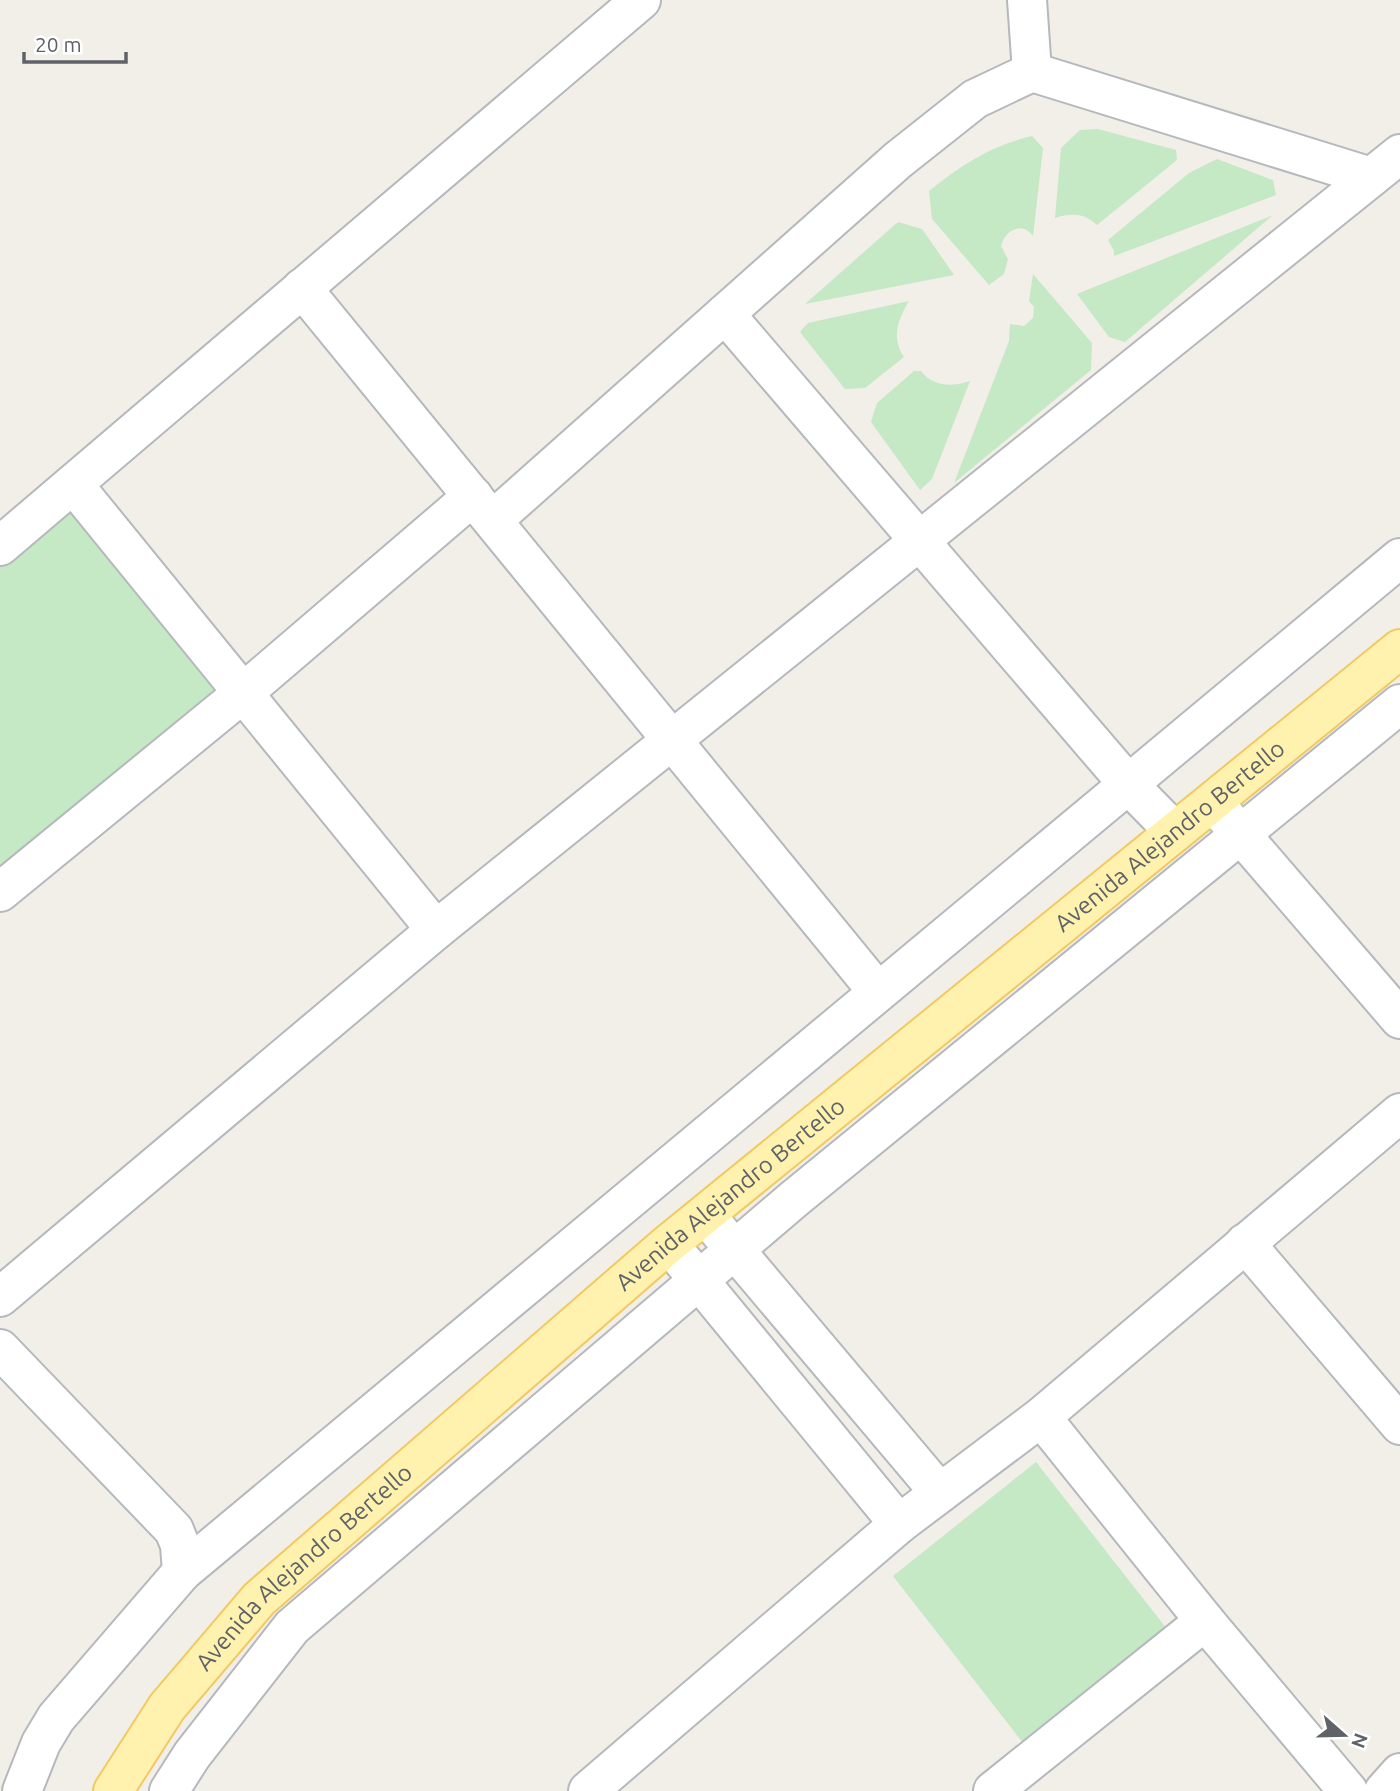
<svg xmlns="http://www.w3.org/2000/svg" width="1400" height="1791" font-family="Ubuntu,sans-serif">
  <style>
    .green { fill: #c5e8c5 }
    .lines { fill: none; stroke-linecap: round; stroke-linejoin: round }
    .minor-casing { stroke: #b5b8bc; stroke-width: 42 }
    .major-casing { stroke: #f2c960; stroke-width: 42 }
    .minor { stroke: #fff; stroke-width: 38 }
    .major { stroke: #fff2af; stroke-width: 38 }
    .labels { text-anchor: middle; stroke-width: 5; stroke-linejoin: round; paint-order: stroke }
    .street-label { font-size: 24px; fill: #5f6368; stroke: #fff }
  </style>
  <rect width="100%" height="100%" fill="#f1efe8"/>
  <!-- green -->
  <g class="green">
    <path d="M1098,129L1176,150L1177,160L1097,225C1084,213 1072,213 1055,218L1061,148L1080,130Z"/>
    <path d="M1032,136L1043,148L1033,236C1022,221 1005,230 1001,246L1008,259L1004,274L989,285L932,219L929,191C961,165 992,145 1032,136Z"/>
    <path d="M1217,159L1273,180L1276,195L1114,256V251L1108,240L1189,173Z"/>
    <path d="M1273,215L1125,342L1109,337L1077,294Z"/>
    <path d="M898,222L922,229L954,275L805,304Z"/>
    <path d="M1033,274L1092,343L1091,370L954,483L1009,341L1010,324L1024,326L1033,318L1034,307L1029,301Z"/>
    <path d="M909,301C898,319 891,338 904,357L865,388L845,389L800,332L808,323Z"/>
    <path d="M914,371H921C933,387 952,387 970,381L932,479L920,490L871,422L877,403Z"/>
    <path d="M72,506L220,692L0,870V567Z"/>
    <path d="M1036,1462L1167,1629L1023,1743L893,1576Z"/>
  </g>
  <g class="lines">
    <!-- minor casing -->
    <g class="minor-casing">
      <g id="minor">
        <path d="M1027,0L1032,72"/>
        <path d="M302,288L878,992"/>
        <path d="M725,314L1128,784L1175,832"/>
        <path d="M73,484L436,930"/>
        <path d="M493,520L898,160L975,99L1032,72L1371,177"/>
        <path d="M0,546L641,0"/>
        <path d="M1225,816L1400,1019"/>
        <path d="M0,892L243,693L473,496"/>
        <path d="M718,1230L940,1493"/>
        <path d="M1245,1243L1400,1425"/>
        <path d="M683,1261L899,1524"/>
        <path d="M0,1297L436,930L1400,154"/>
        <path d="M0,1349L174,1530L180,1545L182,1572"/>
        <path d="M1041,1417L1205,1621L1348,1791"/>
        <path d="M22,1791L41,1743L56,1718L182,1572L1400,558"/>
        <path d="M169,1791L192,1755L292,1627L794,1199L1400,704"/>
        <path d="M588,1791L899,1524L1041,1417L1400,1113"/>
        <path d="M993,1791L1205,1621"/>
        <path d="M1384,1791L1400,1773"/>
      </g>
    </g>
    <!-- major casing -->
    <g class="major-casing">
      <g id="major">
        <path id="s1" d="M113,1791L167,1707L259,1599L667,1245L1400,649"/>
      </g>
    </g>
    <!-- minor -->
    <use href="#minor" class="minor"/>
    <!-- major -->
    <use href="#major" class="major"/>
  </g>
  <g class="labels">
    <!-- street labels -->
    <g class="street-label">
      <text dy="8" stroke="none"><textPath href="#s1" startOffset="1430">Avenida Alejandro Bertello</textPath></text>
      <text dy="8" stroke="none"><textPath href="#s1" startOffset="863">Avenida Alejandro Bertello</textPath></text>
      <text dy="8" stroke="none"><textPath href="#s1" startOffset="296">Avenida Alejandro Bertello</textPath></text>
    </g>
  </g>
  <!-- north arrow -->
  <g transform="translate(1344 1735) rotate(110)" stroke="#ffffff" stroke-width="5" paint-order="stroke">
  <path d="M0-5L12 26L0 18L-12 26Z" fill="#5f6368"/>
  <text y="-10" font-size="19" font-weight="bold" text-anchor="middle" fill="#5f6368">N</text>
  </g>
  <!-- scale -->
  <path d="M24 52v10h102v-10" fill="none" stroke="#5f6368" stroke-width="3.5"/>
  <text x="35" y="52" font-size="21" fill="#5f6368" stroke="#ffffff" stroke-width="5" paint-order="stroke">20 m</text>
</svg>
